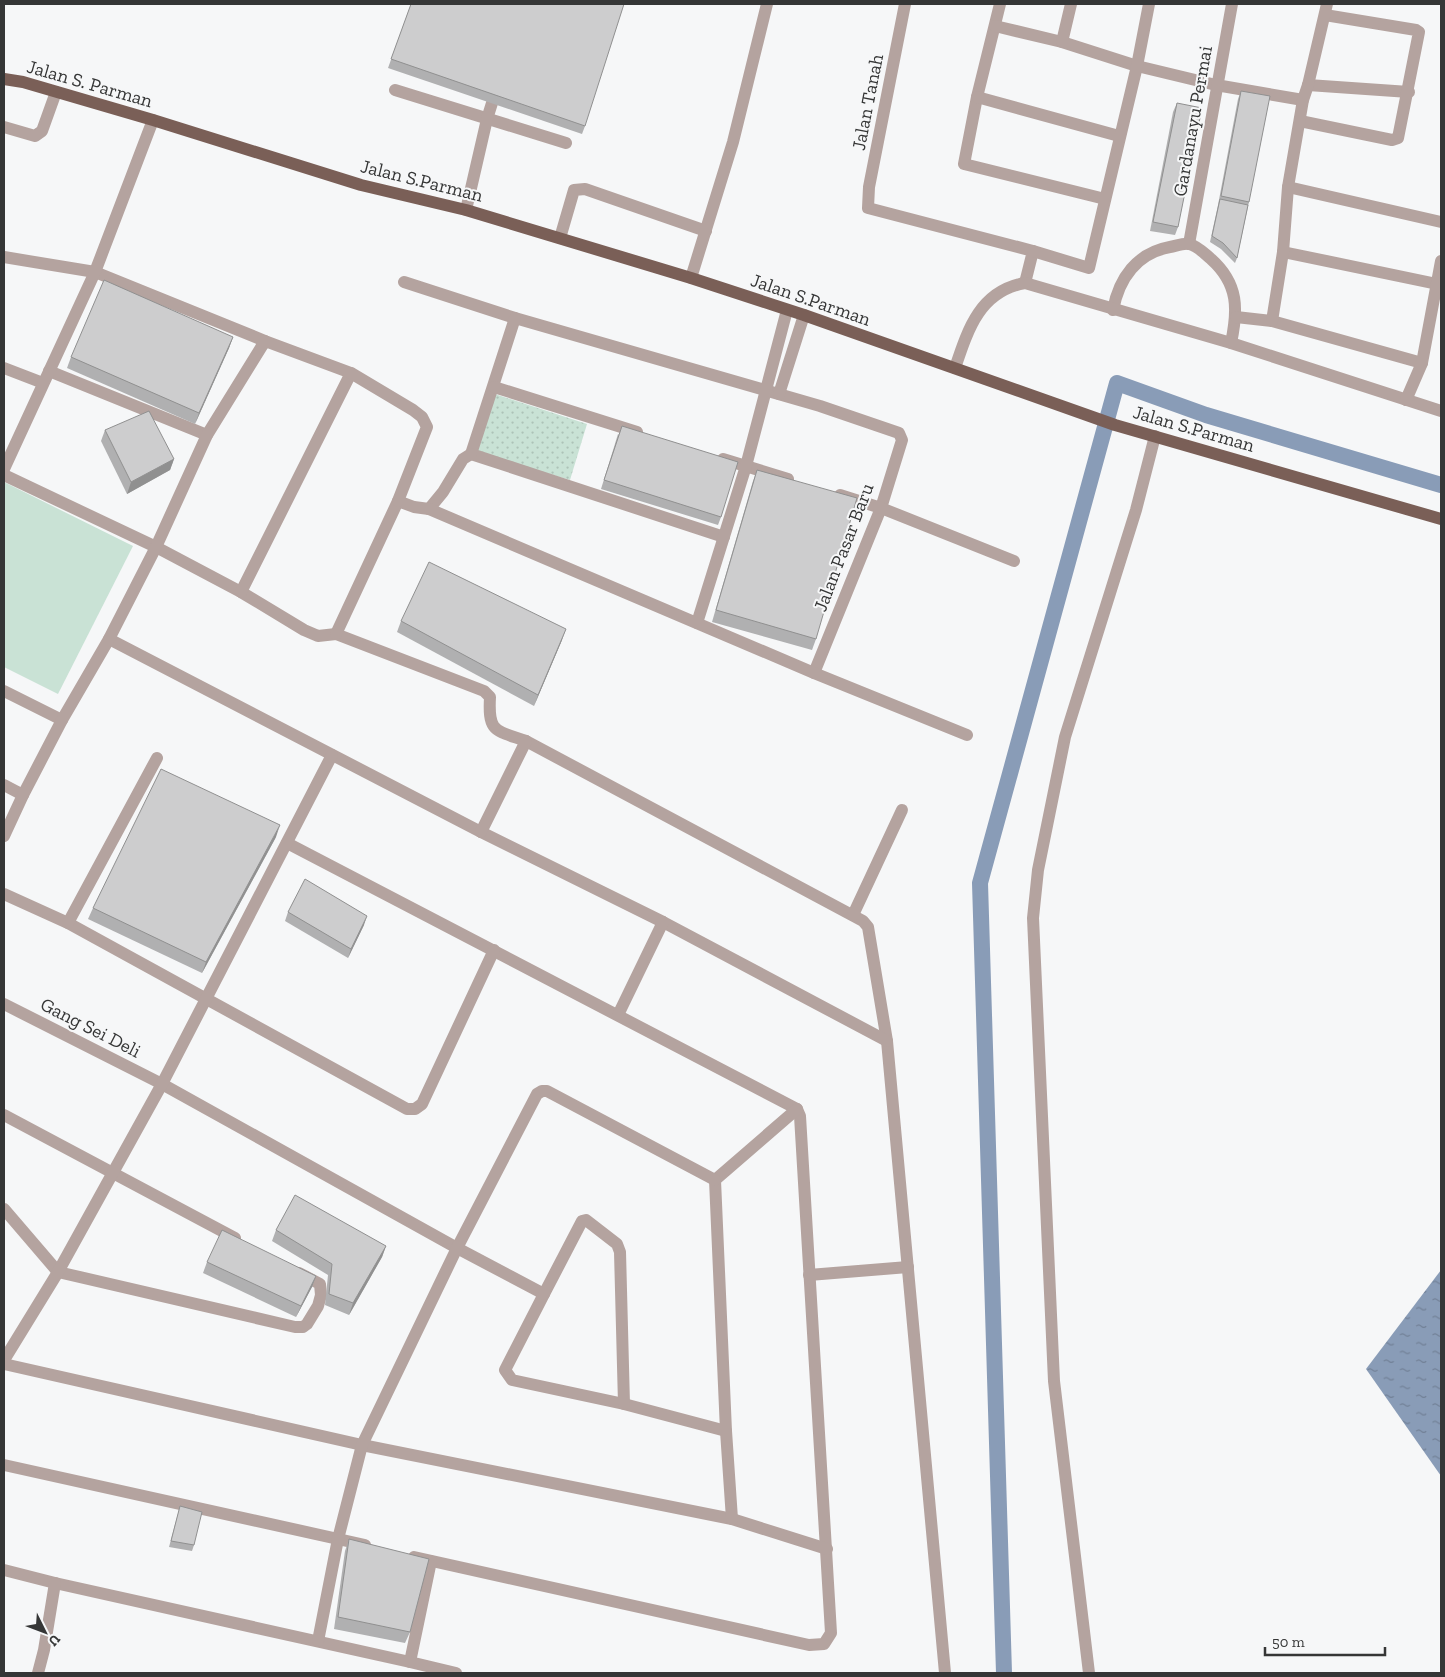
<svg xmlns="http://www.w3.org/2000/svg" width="1445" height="1677" font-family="'Zilla Slab',serif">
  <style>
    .grass { fill: url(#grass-dots) }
    .pitch { fill: #c9e2d5 }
    .water { fill: url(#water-ripples) }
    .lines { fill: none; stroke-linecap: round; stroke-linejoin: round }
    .canal { stroke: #899cb7; stroke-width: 16 }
    .minor { stroke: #b4a39f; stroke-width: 12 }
    .major { stroke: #7a5f57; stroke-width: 12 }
    .wall { fill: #b0b0b1 }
    .shaded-wall { fill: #909090 }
    .building { fill: #cdcdce; stroke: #909090 }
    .labels { text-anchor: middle; stroke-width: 4; stroke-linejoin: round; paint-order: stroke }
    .street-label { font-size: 19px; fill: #353636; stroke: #f6f7f8 }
  </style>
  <defs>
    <pattern id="grass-dots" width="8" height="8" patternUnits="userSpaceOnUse" patternTransform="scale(1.25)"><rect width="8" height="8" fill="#c9e2d5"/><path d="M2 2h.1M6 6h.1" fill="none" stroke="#adc2b7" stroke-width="1.8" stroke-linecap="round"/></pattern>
    <pattern id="water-ripples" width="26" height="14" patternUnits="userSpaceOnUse" patternTransform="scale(1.25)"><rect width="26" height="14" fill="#899cb7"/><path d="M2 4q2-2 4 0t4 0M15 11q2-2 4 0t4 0" fill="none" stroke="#718096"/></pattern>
  </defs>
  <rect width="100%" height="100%" fill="#f6f7f8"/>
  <!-- grass -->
  <path class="grass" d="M495,394L587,424L570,480L475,452Z"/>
  <!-- pitch -->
  <path class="pitch" d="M4,482L133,546L58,694L4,667Z"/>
  <!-- water -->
  <path class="water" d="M1441,1270V1476L1366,1369Z"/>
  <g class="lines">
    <!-- canal -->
    <path class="canal" d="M1004,1673L980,883L1117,383L1206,415L1441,485"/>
    <!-- minor -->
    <g class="minor">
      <path d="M905,4L869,187L868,208L1033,251L1025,283"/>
      <path d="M1000,4L977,97L964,164L1105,199"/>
      <path d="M995,26L1062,42L1137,66L1216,85L1303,100"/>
      <path d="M1062,42L1071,4"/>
      <path d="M1308,85L1409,92"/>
      <path d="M395,90L566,143"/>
      <path d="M977,97L1119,136"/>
      <path d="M1300,121L1392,140L1398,138L1419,32L1416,30L1325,15"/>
      <path d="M4,127L35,136L42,131L56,92"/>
      <path d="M1288,187L1441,222"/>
      <path d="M466,210L487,119L497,87"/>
      <path d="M560,238L574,190L585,189L706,231"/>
      <path d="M1189,244L1232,4"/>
      <path d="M1033,251L1089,268L1137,66L1149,4"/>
      <path d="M1283,252L1437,284"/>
      <path d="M4,257L95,272L265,341"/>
      <path d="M691,278L733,142L767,4"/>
      <path d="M404,282L515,318L820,406L899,433L902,440L881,508L814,673"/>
      <path d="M1113,310C1119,278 1137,253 1170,247C1176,246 1183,243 1189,244C1198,246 1205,254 1211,259C1239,284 1238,310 1231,343"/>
      <path d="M1236,317L1272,321L1422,363"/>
      <path d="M515,318L471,454L724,537"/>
      <path d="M1272,321L1283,252L1288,187L1303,100L1308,85L1327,4"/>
      <path d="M4,368L43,383"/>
      <path d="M955,368C968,329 980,291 1025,283L1231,343L1441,411"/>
      <path d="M49,371L207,435"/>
      <path d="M494,387L637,432"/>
      <path d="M779,394L804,315"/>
      <path d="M1406,400L1422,363L1441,261"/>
      <path d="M723,459L788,479"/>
      <path d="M4,469L95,272L153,120"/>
      <path d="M4,475L156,547L241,592L304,630L318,636L336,634L484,691L490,697C488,733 495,730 526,741L863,921L868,927L887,1041L945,1673"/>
      <path d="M840,495L881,508L1014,561"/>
      <path d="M429,509L443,492L463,459L471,454"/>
      <path d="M241,592L351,373"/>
      <path d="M697,623L746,466L787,310"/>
      <path d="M336,634L398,501L414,507L429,509L814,673L967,735"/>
      <path d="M109,639L481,832L663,922L887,1041"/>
      <path d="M4,691L62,720"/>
      <path d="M4,785L23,795"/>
      <path d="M481,832L526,741"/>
      <path d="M4,836L23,795L62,720L109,639L156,547L207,435L265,341L351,373L413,410L422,417L427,427L398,501"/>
      <path d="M287,843L797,1109L800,1116L831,1633L824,1644L809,1645L414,1557"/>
      <path d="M4,894L68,923L407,1109H415L422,1104L494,950"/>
      <path d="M853,915L902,810"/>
      <path d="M68,923L157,758"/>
      <path d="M4,1004L162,1084L457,1248L544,1294L505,1370L512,1380L624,1404L726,1431"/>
      <path d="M618,1015L663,922"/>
      <path d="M4,1115L235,1238"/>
      <path d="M4,1209L58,1272L295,1327H303L307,1324L318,1306L321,1295L320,1284L299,1273"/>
      <path d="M809,1275L908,1267"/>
      <path d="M544,1294L582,1221L586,1220L617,1244L620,1252L624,1404"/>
      <path d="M4,1360L58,1272L162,1084L332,755"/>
      <path d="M4,1364L362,1445L732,1519L827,1549"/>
      <path d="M4,1465L365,1545"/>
      <path d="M732,1519L726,1431L715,1180L797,1109"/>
      <path d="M431,1561L410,1662L456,1673"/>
      <path d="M4,1570L55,1583L410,1662"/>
      <path d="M318,1641L338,1539L362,1445L457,1248L537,1094L542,1091H547L715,1180"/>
      <path d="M38,1673L44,1650L55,1583"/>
      <path d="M1089,1673L1054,1381L1033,918L1038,870L1065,737L1136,510L1155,436"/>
    </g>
    <!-- major -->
    <path class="major" d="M4,79L23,82L153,120L361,185L466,210L691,278L804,315L1115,425L1441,519"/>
  </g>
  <!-- wall -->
  <g class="wall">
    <path d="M411,4L585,126L582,134L388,68Z"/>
    <path d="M1241,91L1249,202L1237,258L1235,263L1221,249L1210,242L1218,205L1238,99Z"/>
    <path d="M1177,103L1178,227L1175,235L1150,231L1173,112Z"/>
    <path d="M233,337L229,348L195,424L67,368L71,357Z"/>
    <path d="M105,430L174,459L170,470L127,494L101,441Z"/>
    <path d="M618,434L721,517L718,525L601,489Z"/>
    <path d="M757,470L816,639L812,650L712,622L753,481Z"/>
    <path d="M401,621L562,640L534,706L397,632Z"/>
    <path d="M276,837L202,973L88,919L93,908Z"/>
    <path d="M288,912L364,925L348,958L285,921Z"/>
    <path d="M276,1230L386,1246L382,1257L349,1315L325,1305L328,1275L272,1241Z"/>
    <path d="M207,1262L316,1276L312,1287L296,1317L203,1273Z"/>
    <path d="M180,1506L194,1545L192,1551L169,1547Z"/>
    <path d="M349,1539L410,1632L405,1643L334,1629L345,1551Z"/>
  </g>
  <!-- shaded-wall -->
  <g class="shaded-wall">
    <path d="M233,337L229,348L195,424L199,413Z"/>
    <path d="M174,459L170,470L127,494L131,482Z"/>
    <path d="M566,629L562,640L534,706L538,695Z"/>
    <path d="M280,825L276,837L202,973L206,962Z"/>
    <path d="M367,916L364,925L348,958L351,949Z"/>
    <path d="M386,1246L382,1257L349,1315L353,1303Z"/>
    <path d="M316,1276L312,1287L296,1317L301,1306Z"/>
  </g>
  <!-- building -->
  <g class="building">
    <path d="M411,4H624L585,126L391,59Z"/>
    <path d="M1241,91L1270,96L1249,202L1221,196Z"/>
    <path d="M1177,103L1202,108L1178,227L1153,222Z"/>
    <path d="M1220,199L1248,205L1237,258L1223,243L1212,236Z"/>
    <path d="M104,280L233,337L199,413L71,357Z"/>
    <path d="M149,411L174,459L131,482L105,430Z"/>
    <path d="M622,426L738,462L721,517L604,480Z"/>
    <path d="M757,470L857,498L816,639L716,610Z"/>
    <path d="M429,562L566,629L538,695L401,621Z"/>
    <path d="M161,769L280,825L206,962L93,908Z"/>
    <path d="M305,879L367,916L351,949L288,912Z"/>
    <path d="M295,1195L386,1246L353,1303L329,1294L332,1264L276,1230Z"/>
    <path d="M222,1230L316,1276L301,1306L207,1262Z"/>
    <path d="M180,1506L202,1512L194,1545L171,1541Z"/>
    <path d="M349,1539L429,1559L410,1632L338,1617Z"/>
  </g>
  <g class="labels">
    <!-- street labels -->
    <g class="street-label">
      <text transform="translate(90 83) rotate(16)" y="7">Jalan S. Parman</text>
      <text transform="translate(867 102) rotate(-79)" y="7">Jalan Tanah</text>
      <text transform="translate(1192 121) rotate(-80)" y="7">Gardanayu Permai</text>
      <text transform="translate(422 180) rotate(14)" y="7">Jalan S.Parman</text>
      <text transform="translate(811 299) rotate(19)" y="7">Jalan S.Parman</text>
      <text transform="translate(1194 428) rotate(16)" y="7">Jalan S.Parman</text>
      <text transform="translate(843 547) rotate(-69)" y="7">Jalan Pasar Baru</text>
      <text transform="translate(91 1027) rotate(27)" y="7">Gang Sei Deli</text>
    </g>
  </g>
  <!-- border -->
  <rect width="1445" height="1677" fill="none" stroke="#353636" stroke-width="10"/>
  <!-- north arrow -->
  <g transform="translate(45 1632) rotate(132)" stroke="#f6f7f8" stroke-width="4" paint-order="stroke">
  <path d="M0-4L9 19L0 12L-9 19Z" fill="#353636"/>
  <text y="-8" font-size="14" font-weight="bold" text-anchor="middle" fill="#353636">U</text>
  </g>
  <!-- scale -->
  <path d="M1265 1647v8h120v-8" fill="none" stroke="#353636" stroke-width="2.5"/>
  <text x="1272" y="1647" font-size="15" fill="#353636" stroke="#f6f7f8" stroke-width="4" paint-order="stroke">50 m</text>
</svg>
